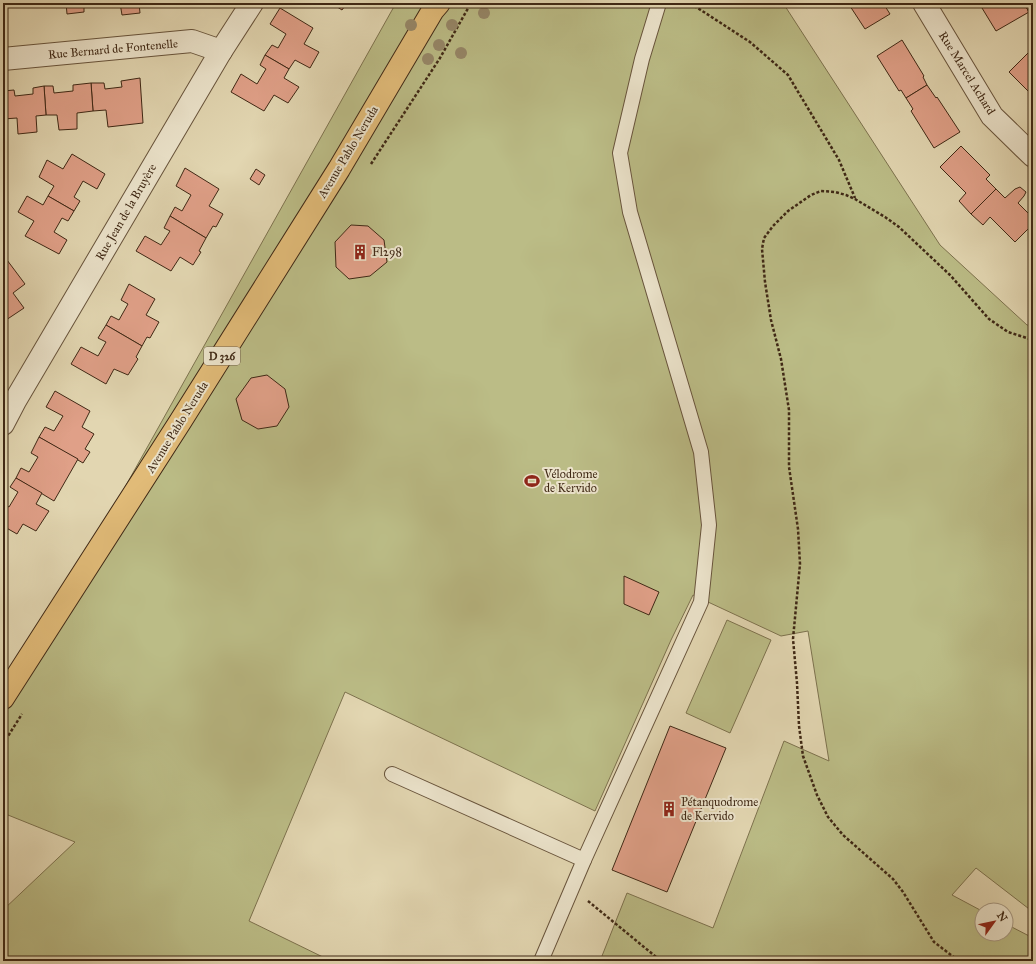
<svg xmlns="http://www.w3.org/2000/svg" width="1036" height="964" font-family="'IM FELL Great Primer',serif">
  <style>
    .green { fill: #bbbc86; stroke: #7d724e }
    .building { fill: #e0a088; stroke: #3f2815 }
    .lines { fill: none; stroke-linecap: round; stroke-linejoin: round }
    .service-casing { stroke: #68543c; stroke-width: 16 }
    .minor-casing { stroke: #68543c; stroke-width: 24 }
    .primary-casing { stroke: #3f2815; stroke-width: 24 }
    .path { stroke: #3f2815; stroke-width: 2.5; stroke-dasharray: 3 2; stroke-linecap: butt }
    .service { stroke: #ece4cc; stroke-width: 14 }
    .minor { stroke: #ece4cc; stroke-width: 22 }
    .primary { stroke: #e1bb78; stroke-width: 22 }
    .tree { fill: #968768 }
    .labels { text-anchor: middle; stroke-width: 4; stroke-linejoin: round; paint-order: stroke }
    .shield { fill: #ece4cc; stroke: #73604c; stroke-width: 1 }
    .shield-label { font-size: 11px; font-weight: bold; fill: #3f2815 }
    .street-label { font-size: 12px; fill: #3f2815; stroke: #ece4cc }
    .poi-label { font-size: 12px; fill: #3f2815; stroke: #ece4cc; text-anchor: start }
  </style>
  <rect width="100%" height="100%" fill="#e2d6b1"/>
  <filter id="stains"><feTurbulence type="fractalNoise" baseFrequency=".005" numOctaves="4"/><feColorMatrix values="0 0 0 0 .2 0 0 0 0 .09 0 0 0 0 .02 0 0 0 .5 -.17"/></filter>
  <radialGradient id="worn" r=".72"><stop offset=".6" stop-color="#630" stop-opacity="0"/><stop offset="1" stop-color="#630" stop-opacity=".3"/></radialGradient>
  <!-- green -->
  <g class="green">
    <path d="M396,3H783L940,245L1027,325L1033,326V912L976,868L952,895L982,911V934H1006V924L1033,938V961H600L627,893L713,928L784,741L829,761L808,631L781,636L693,595L671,640L595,811L345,692L249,921L331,961H3V910L75,842L3,813V705Z"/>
    <path d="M727,620L771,640L730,733L686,713Z"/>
  </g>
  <!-- building -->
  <g class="building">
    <rect x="3" y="3" width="4" height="16"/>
    <path d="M66,3H84V12L67,14Z"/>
    <path d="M120,3H139L140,13L122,15Z"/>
    <path d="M331,3H347L342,10Z"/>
    <path d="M848,3H883L890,14L865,29Z"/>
    <path d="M990,3H1024L1029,12L996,31L982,8Z"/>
    <path d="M1024,3H1033V17L1032,18Z"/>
    <path d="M280,8L313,28L304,44L319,52L310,68L295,60L289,69L265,55L272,45L278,48L286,34L270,24Z"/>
    <path d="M902,40L924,76L923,77L927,85L906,98L901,90L899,91L877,56Z"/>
    <path d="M1033,48V96L1009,72Z"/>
    <path d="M265,55L289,69L284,78L299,87L288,103L274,95L264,111L231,92L241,74L257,84L266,69L260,65Z"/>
    <path d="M140,78L143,123L108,127L106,110L93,111L91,83H104L105,89L122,87L121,81Z"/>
    <path d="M91,83L93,111L77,113V129L59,130L57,115H46L44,86H53L54,93L73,91V85Z"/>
    <path d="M927,85L936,98L937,97L960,132L934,148L911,111L913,109L906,98Z"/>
    <path d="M44,86L46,115L36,116L37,132L18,134L17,118L3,119V91L14,90L15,96L33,94V88Z"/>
    <path d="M961,146L990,175L986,179L996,189L971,214L959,201L966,193L940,167Z"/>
    <path d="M72,154L105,174L97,189L83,181L74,197L80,201L74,211L48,196L54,186L39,177L47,160L63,169Z"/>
    <path d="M185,168L219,189L209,206L223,214L216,227L213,226L206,238L170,216L175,207L182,211L191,195L176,186Z"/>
    <path d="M256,169L265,175L259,185L250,179Z"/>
    <path d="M1020,187L1026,192L1024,196L1018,203L1033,218V224L1015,242L990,217L983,225L971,214L996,189L1005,198L1015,189Z"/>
    <path d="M27,196L43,205L48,196L74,211L68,221L62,218L54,232L67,240L59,254L25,236L34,221L18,212Z"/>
    <path d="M170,216L206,238L199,251L201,252L193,265L180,257L171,271L136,251L145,236L161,245L170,231L164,228Z"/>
    <path d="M351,225L368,226L384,240L387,262L370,276L349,279L336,267L335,242Z"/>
    <path d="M7,260L25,284L13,293L24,308L3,322V263Z"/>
    <path d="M129,284L155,299L146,315L159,322L150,338L147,337L142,346L106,325L111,316L119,320L128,304L121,300Z"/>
    <path d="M106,325L142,346L136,357L138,359L128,375L114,369L106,384L71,364L81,347L98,356L106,342L98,338Z"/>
    <path d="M267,375L285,389L289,407L277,426L258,429L242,420L236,399L251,378Z"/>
    <path d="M55,391L90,411L82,427L94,434L85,449L90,452L83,463L39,437L45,427L54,431L63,416L46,407Z"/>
    <path d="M39,437L78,459L54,501L16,478L21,468L29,472L38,457L31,453Z"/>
    <path d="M16,478L42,493L36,504L49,511L36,531L23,524L17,534L3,526V504L9,507L18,492L10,487Z"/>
    <path d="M624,576L659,592L649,615L624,604Z"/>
    <path d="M670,726L726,748L667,892L612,870Z"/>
  </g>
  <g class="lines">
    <!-- service casing -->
    <g class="service-casing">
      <g id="service">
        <path d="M392,774L584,860L701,602L709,525L701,452L630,212L620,153L642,59L659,3"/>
        <path d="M541,961L584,860"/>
      </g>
    </g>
    <!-- minor casing -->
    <g class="minor-casing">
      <g id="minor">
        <path d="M924,3L992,116L1033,156"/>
        <path d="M3,59L192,41L221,51"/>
        <path d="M3,424L15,401L221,51L252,3"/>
      </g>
    </g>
    <!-- primary casing -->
    <g class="primary-casing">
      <path id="primary" d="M3,698L180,422L339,169L433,10L439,3"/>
    </g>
    <!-- path -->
    <g class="path">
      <path d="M690,3L750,42L788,75L839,160L855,198"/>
      <path d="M371,164L440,58L471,3"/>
      <path d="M3,744L22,714"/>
      <path d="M588,901L661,961"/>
      <path d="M959,961L934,942L903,892L893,879L843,835L828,817L817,795L803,756L799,726L797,683L793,639L800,564L798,529L789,467V410L781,359L771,320L765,282L762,249L764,238L773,226L788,211L811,195L821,191L835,192L846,195L855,199L885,217L899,227L950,275L989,319L1008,332L1033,340"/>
    </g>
    <!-- service -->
    <use href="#service" class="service"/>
    <!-- minor -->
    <use href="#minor" class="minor"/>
    <!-- primary -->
    <use href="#primary" class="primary"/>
  </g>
  <!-- trees -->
  <g class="tree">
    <circle cx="484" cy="13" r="6"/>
    <circle cx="411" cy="25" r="6"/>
    <circle cx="452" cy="25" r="6"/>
    <circle cx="439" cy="45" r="6"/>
    <circle cx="461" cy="53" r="6"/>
    <circle cx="428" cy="59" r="6"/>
  </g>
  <!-- icons -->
  <defs>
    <g id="building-bare" transform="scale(1.2)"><path d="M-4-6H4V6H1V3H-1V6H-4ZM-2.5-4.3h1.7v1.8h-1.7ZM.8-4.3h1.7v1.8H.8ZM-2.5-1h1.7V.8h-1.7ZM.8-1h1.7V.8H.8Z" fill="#8f2418" stroke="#ece4cc" stroke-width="2.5" paint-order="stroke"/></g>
    <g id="stadium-bare" transform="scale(1.2)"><path d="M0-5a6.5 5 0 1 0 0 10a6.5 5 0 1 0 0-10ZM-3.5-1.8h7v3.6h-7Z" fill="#8f2418" stroke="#ece4cc" stroke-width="2.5" paint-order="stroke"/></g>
  </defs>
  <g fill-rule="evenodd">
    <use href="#building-bare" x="360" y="252"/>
    <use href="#stadium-bare" x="532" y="481"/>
    <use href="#building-bare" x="669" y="809"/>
  </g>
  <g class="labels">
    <!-- shield labels -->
    <rect class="shield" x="204" y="347" width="36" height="18" rx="3"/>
    <g class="shield-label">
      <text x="222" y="360">D 326</text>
    </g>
    <!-- street labels -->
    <g class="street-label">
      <text transform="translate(113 49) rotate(-5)" y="4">Rue Bernard de Fontenelle</text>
      <text transform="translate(967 73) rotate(58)" y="4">Rue Marcel Achard</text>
      <text transform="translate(348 152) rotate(-59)" y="4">Avenue Pablo Neruda</text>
      <text transform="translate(126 212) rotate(-60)" y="4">Rue Jean de la Bruyère</text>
      <text transform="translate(177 427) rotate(-58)" y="4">Avenue Pablo Neruda</text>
    </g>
    <!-- poi labels -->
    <g class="poi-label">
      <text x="372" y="256">Fl298</text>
      <text x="544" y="478">Vélodrome<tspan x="544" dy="14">de Kervido</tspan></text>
      <text x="681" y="806">Pétanquodrome<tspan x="681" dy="14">de Kervido</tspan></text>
    </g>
  </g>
  <!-- margin -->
  <rect width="1036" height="964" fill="none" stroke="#e2d6b1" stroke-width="16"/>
  <rect x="4" y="4" width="1028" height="956" fill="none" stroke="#3f2815" stroke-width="2"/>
  <rect x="8" y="8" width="1020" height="948" fill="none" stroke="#3f2815"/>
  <!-- north arrow -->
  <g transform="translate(994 922) rotate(57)"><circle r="19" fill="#ece4cc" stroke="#a79983"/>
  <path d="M0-3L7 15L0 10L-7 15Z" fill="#8f2418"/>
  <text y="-6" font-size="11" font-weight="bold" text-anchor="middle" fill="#3f2815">N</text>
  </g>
  <rect width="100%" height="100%" filter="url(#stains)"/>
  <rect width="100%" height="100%" fill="url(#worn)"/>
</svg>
